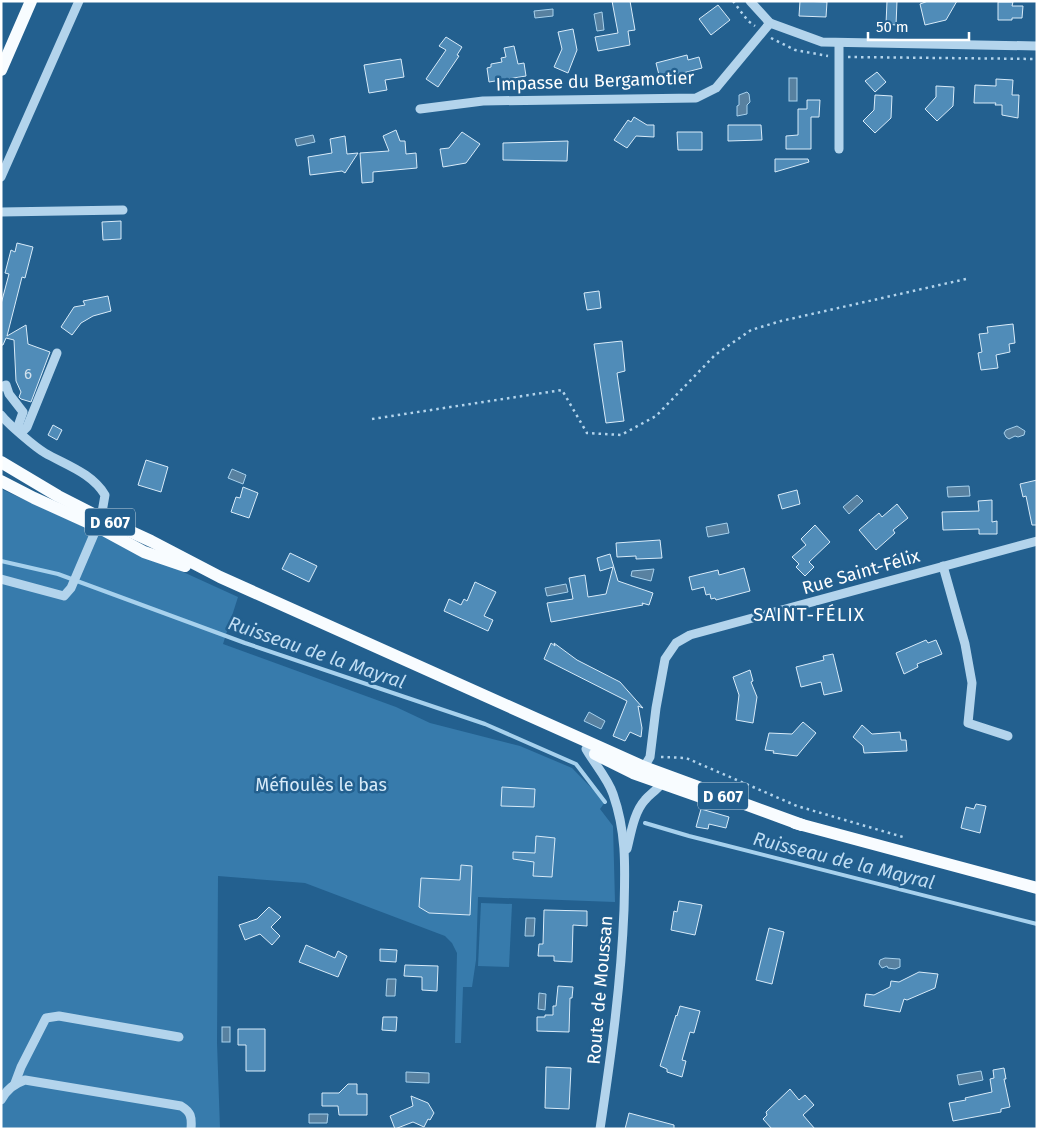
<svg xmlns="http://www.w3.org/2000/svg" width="1038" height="1130" font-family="'Fira Sans',sans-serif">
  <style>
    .green { fill: #377bac }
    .water { fill: #5881a0; stroke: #a7d1ed }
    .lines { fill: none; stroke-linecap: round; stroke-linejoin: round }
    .stream { stroke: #a7d1ed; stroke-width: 4 }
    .building { fill: #508cb8; stroke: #d8ebf9 }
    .path { stroke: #b3d4ec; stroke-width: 2.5; stroke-dasharray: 2.5 4; stroke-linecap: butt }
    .minor { stroke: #b3d4ec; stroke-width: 9 }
    .major { stroke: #f8fcff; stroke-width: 12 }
    .labels { text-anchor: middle; stroke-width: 5; stroke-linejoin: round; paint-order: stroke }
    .number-label { font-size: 15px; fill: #d3e2ed }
    .shield { fill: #23608f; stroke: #bdcfdd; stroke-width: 1 }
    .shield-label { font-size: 16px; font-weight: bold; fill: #fff }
    .street-label { font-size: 18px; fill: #fff; stroke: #23608f }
    .park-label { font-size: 18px; fill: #d8ebf9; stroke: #23608f }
    .neighbourhood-label { font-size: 19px; letter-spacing: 1px; fill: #fff; stroke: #23608f }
    .water-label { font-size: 19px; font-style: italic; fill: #bfddf3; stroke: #23608f }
  </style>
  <rect width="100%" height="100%" fill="#23608f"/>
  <!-- green -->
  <g class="green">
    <path d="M1,489L238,597L223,644L396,707L430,723L520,746L572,768L605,802L600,809L613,826L615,902L478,897L476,960L472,987H463L461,1043H455L457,953L452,943L445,936L305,883L218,876L217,1043L220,1129H1Z"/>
    <path d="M481,903L512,904L509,967L478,966Z"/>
  </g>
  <!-- water -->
  <g class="water">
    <path d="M553,9V16L535,18L534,11Z"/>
    <path d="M602,12L604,30L597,31L594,14Z"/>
    <rect x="789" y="78" width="8" height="23"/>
    <path d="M747,92L749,94L750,102L747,105V114L737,116V106L739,105V95Z"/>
    <path d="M313,135L315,142L297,146L295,139Z"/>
    <path d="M1017,426L1025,431L1024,435L1018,437L1015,436L1009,439L1006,437L1004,433L1006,430Z"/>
    <path d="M232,469L246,475L243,484L228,478Z"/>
    <path d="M969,486L970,496L948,497L947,487Z"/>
    <path d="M857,495L863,501L849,514L843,507Z"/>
    <path d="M727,523L729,533L708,537L706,527Z"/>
    <path d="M654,569L651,581L631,576L632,571Z"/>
    <path d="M566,584L568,592L547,596L545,588Z"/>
    <path d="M589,712L605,721L601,729L584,721Z"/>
    <path d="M526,918H535L534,936H525Z"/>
    <path d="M885,958L900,959V967L895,969L888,968L887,966L882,968L879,964L880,960Z"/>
    <path d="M387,979H396L395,996H386Z"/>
    <path d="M539,993L546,994L545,1010L538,1009Z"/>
    <rect x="222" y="1027" width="8" height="15"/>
    <path d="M981,1071L983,1080L959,1085L957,1075Z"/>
    <path d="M406,1072L429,1073V1083L406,1082Z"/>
    <path d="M309,1114H328L327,1123H309Z"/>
  </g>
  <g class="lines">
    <!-- stream -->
    <g class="stream">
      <path d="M1,561L58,574L245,643L485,724L576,764L605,802"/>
      <path d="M645,823L689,836L1037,924"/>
    </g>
  </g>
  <!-- building -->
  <g class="building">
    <path d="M612,1H630L635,30L628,31L630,45L598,51L595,37L618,33Z"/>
    <path d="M800,1L827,2L826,17L799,16Z"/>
    <path d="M887,1H897L896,25L886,24Z"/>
    <path d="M928,1H957L946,20L925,25L920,4Z"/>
    <path d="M998,2H1013L1012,6H1023L1022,18H1012V20H998Z"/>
    <path d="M718,5L730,20L711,35L699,19Z"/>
    <path d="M573,29L577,50L568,73L554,67L562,49L558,32Z"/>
    <path d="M446,37L462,47L457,55L459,56L438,87L426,79L446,50L439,46Z"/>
    <path d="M514,46L518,64L524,63L526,76L489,82L487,68L491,67V64L502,62L501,58L506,57L504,48Z"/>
    <path d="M687,55L688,60L699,57L702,68L660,79L656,63Z"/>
    <path d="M401,59L404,77L385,80L387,90L369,93L364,65Z"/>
    <path d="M877,72L886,82L875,92L865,81Z"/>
    <path d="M996,79L1013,80L1012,95H1019L1018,118L1002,115V105H995L996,103H974L975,85L996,86Z"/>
    <path d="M936,86L954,87L953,106L937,121L925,109L936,97Z"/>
    <path d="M875,95L892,96L891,118L875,133L863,121L874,110Z"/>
    <path d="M807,100H820L819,117H811V149H786V136L798,135V109H807Z"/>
    <path d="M634,117L647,125H654V137L636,136L627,148L614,140L628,120L631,122Z"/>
    <path d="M728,125H761L762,140L728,141Z"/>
    <path d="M396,130L400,141H405L406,154L416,153L417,168L373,172V182L362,183L360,153L389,151L383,136Z"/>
    <path d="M462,132L480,144L466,163L443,167L440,149L449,148Z"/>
    <path d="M677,132H702V150H678Z"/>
    <path d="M345,136L347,154L358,153L345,173L342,171L310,175L308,157L332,153L330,139Z"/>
    <path d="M568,141L567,161L503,160V143Z"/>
    <path d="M775,159H808L809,162L775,172Z"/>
    <path d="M121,221V239L103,240L102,222Z"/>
    <path d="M17,243L33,247L25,278L22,277L7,336L26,325L28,344L50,352L31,402L21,399L19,397L21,392L16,381L14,340L6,338L3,345H1V304L9,274L5,273L11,250L15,252Z"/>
    <path d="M599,291L601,308L587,310L584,293Z"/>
    <path d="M108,296L111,311L93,316L81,323L72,335L61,327L74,307L85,305L83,301Z"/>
    <path d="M1013,324L1015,343L1009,344L1010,352L996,355L998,368L981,370L978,353L982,352L979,334L988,333L987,327Z"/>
    <path d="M622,341L625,371L617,373L624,421L606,423L594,344Z"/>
    <path d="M53,425L62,430L57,440L48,435Z"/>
    <path d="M146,460L168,467L161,492L138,485Z"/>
    <path d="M1037,480V525H1032L1026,496L1023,497L1020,484Z"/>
    <path d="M243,487L258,493L249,518L231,512L236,497L240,498Z"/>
    <path d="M797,490L800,504L782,509L778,495Z"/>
    <path d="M992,500V522L997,521V534H979V529L943,530L942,512L979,511L978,501Z"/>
    <path d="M897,504L908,518L893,530L895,533L876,550L859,530L879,513L882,517Z"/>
    <path d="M815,525L830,542L809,562L814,567L805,576L796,567L799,564L792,557L806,545L801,539Z"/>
    <path d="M660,540L662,558L636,559V556L617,557L616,543Z"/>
    <path d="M290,553L317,566L309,582L282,569Z"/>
    <path d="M610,554L618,581L653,593L649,605L642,603L643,605L551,622L547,603L573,599L569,578L585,575L588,597L606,594L613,567L600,571L597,558Z"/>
    <path d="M744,568L750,591L716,600L715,598L711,599L710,594L706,595L704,587L692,590L689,577L718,570L719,575Z"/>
    <path d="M475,582L496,592L484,616L493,620L488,631L444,611L449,599L461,605L464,599L467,601Z"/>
    <path d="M926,640L928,643L936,640L942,654L917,664L918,667L904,674L896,653Z"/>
    <path d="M551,643L555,646L554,643L577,660L620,682L643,708L638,706L642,728L641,737L630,732L625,741L613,736L627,701L544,659Z"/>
    <path d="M833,654L842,691L824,695L821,682L801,687L796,667L824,660L823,656Z"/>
    <path d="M750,670L753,681L751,682L757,697L753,723L736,720L739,695L733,677Z"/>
    <path d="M803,722L816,733L797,756L773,753L774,751L765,750L769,733L792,734Z"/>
    <path d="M862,725L872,734L900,732L901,740H906L907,751L864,753L863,746L853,737Z"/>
    <path d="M502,787L535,789L534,807L501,806Z"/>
    <path d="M976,804L986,806L980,833L961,828L966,807L974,809Z"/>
    <path d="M701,809L729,817L726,828L709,824L708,829L696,827Z"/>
    <path d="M536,836L555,838L552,877L533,876L534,862L513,859V852L535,853Z"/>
    <path d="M461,865L472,866L470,915L429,913L419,907L421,878L460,880Z"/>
    <path d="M679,901L702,905L695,935L671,930L674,911L677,912Z"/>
    <path d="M269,907L281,917L271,927L280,936L272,945L260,934L245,940L239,925L257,919Z"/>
    <path d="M544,910L587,911V926L573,925L572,962L554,961V956H538L539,944H543Z"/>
    <path d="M769,928L784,932L772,984L756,980Z"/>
    <path d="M306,945L335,958L338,951L347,956L338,977L299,962Z"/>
    <path d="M380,949L397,950L396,962L380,961Z"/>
    <path d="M405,965L438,966L437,991L422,990V977L404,976Z"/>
    <path d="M919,972L938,974L935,988L907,1000L904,999L900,1012L864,1006L866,994L874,995L890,987L891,981L899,982Z"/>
    <path d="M558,986L573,987L572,998H570L569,1032L537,1031V1017H545V1015H553V1006H556Z"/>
    <path d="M680,1006L700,1011L694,1033L690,1032L682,1060L686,1061L682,1077L667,1072V1069L660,1066L676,1015L677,1016Z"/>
    <path d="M383,1017H397L396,1031L382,1030Z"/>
    <path d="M238,1029H265V1071H246V1045H238Z"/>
    <path d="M546,1067L571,1068L569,1109L545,1108Z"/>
    <path d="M1004,1068L1006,1079H1004L1010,1107L1001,1109V1112L953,1121L949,1103L966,1100L965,1098L992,1092L990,1079L994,1078L993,1070Z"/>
    <path d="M348,1084H357V1094H367V1115H339L338,1106H322V1093H339Z"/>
    <path d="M790,1089L799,1100L805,1095L814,1105L803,1115L815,1129H772L763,1119L767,1115L766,1112Z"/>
    <path d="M411,1096L428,1103L434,1113L430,1120L428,1119L424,1127L413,1122L395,1129L390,1116L413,1106Z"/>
    <path d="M629,1113L674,1125V1129H625Z"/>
  </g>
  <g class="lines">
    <!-- path -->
    <g class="path">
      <path d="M733,1L748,21L755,26"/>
      <path d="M771,38L795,50L828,56"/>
      <path d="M848,57L1037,59"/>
      <path d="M372,419L562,390L587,433L621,435L656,416L715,355L751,330L781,321L966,279"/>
      <path d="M661,757L686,758L797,806L903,837"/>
    </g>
    <!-- minor -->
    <g class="minor">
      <path d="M750,1L770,23L822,42L1037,46"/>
      <path d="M420,109L483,101L696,98L716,88L770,23"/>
      <path d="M839,149V44"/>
      <path d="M1,177L79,1"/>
      <path d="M1,212L123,210"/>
      <path d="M1,387L6,385L9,394L23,412L17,429"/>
      <path d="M1,415C8,424 35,447 45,453C66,465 92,473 105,495L101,518L71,588L64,596L1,579"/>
      <path d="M21,433L27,427L57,353"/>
      <path d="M943,566L965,644L972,683L968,723L1008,736"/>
      <path d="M586,749C594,763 608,779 613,794C627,834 625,869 624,910C621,984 611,1056 600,1129"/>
      <path d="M644,767L650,757L656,708L665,659L676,643L690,635L1037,541"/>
      <path d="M627,849C631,833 634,812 645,800C650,794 656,791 662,783"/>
      <path d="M15,1083L21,1067L46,1018L59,1016L179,1037"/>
      <path d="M1,1100C7,1089 14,1084 25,1080L181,1106C191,1112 192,1117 191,1129"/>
    </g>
    <!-- major -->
    <g class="major">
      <path d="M1,70L31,1"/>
      <path d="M1,462L58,496L101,518L151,541L220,577L644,767L802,825"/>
      <path d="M1,481L34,498L98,527L144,552L185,566"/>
      <path d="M595,754L633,773L704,798"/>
      <path d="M795,823L1037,888"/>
    </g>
  </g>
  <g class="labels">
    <!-- number labels -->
    <g class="number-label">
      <text x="28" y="379">6</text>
    </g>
    <!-- shield labels -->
    <g class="shield">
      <rect x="85" y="508.5" width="50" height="27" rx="4"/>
      <rect x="698" y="782.5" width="50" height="27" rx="4"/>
    </g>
    <g class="shield-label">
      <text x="110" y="528">D 607</text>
      <text x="723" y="802">D 607</text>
    </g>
    <!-- street labels -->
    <g class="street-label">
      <text transform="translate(595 81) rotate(-2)" y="6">Impasse du Bergamotier</text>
      <text transform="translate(861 572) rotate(-16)" y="6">Rue Saint-Félix</text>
      <text transform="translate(600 990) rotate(-85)" y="6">Route de Moussan</text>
    </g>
    <!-- park labels -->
    <g class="park-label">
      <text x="321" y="791">Méfioulès le bas</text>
    </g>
    <!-- neighbourhood labels -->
    <g class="neighbourhood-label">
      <text x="809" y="621">SAINT-FÉLIX</text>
    </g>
    <!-- water labels -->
    <g class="water-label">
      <text transform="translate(317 652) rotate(19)" y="7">Ruisseau de la Mayral</text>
      <text transform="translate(844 860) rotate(14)" y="7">Ruisseau de la Mayral</text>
    </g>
  </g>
  <!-- border -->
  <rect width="1038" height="1130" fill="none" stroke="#ffffff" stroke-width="5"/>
  <!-- scale -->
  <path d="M868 32v8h101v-8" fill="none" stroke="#ffffff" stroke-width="2.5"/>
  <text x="876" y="32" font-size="15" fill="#ffffff" stroke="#23608f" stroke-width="4" paint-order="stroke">50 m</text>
</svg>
